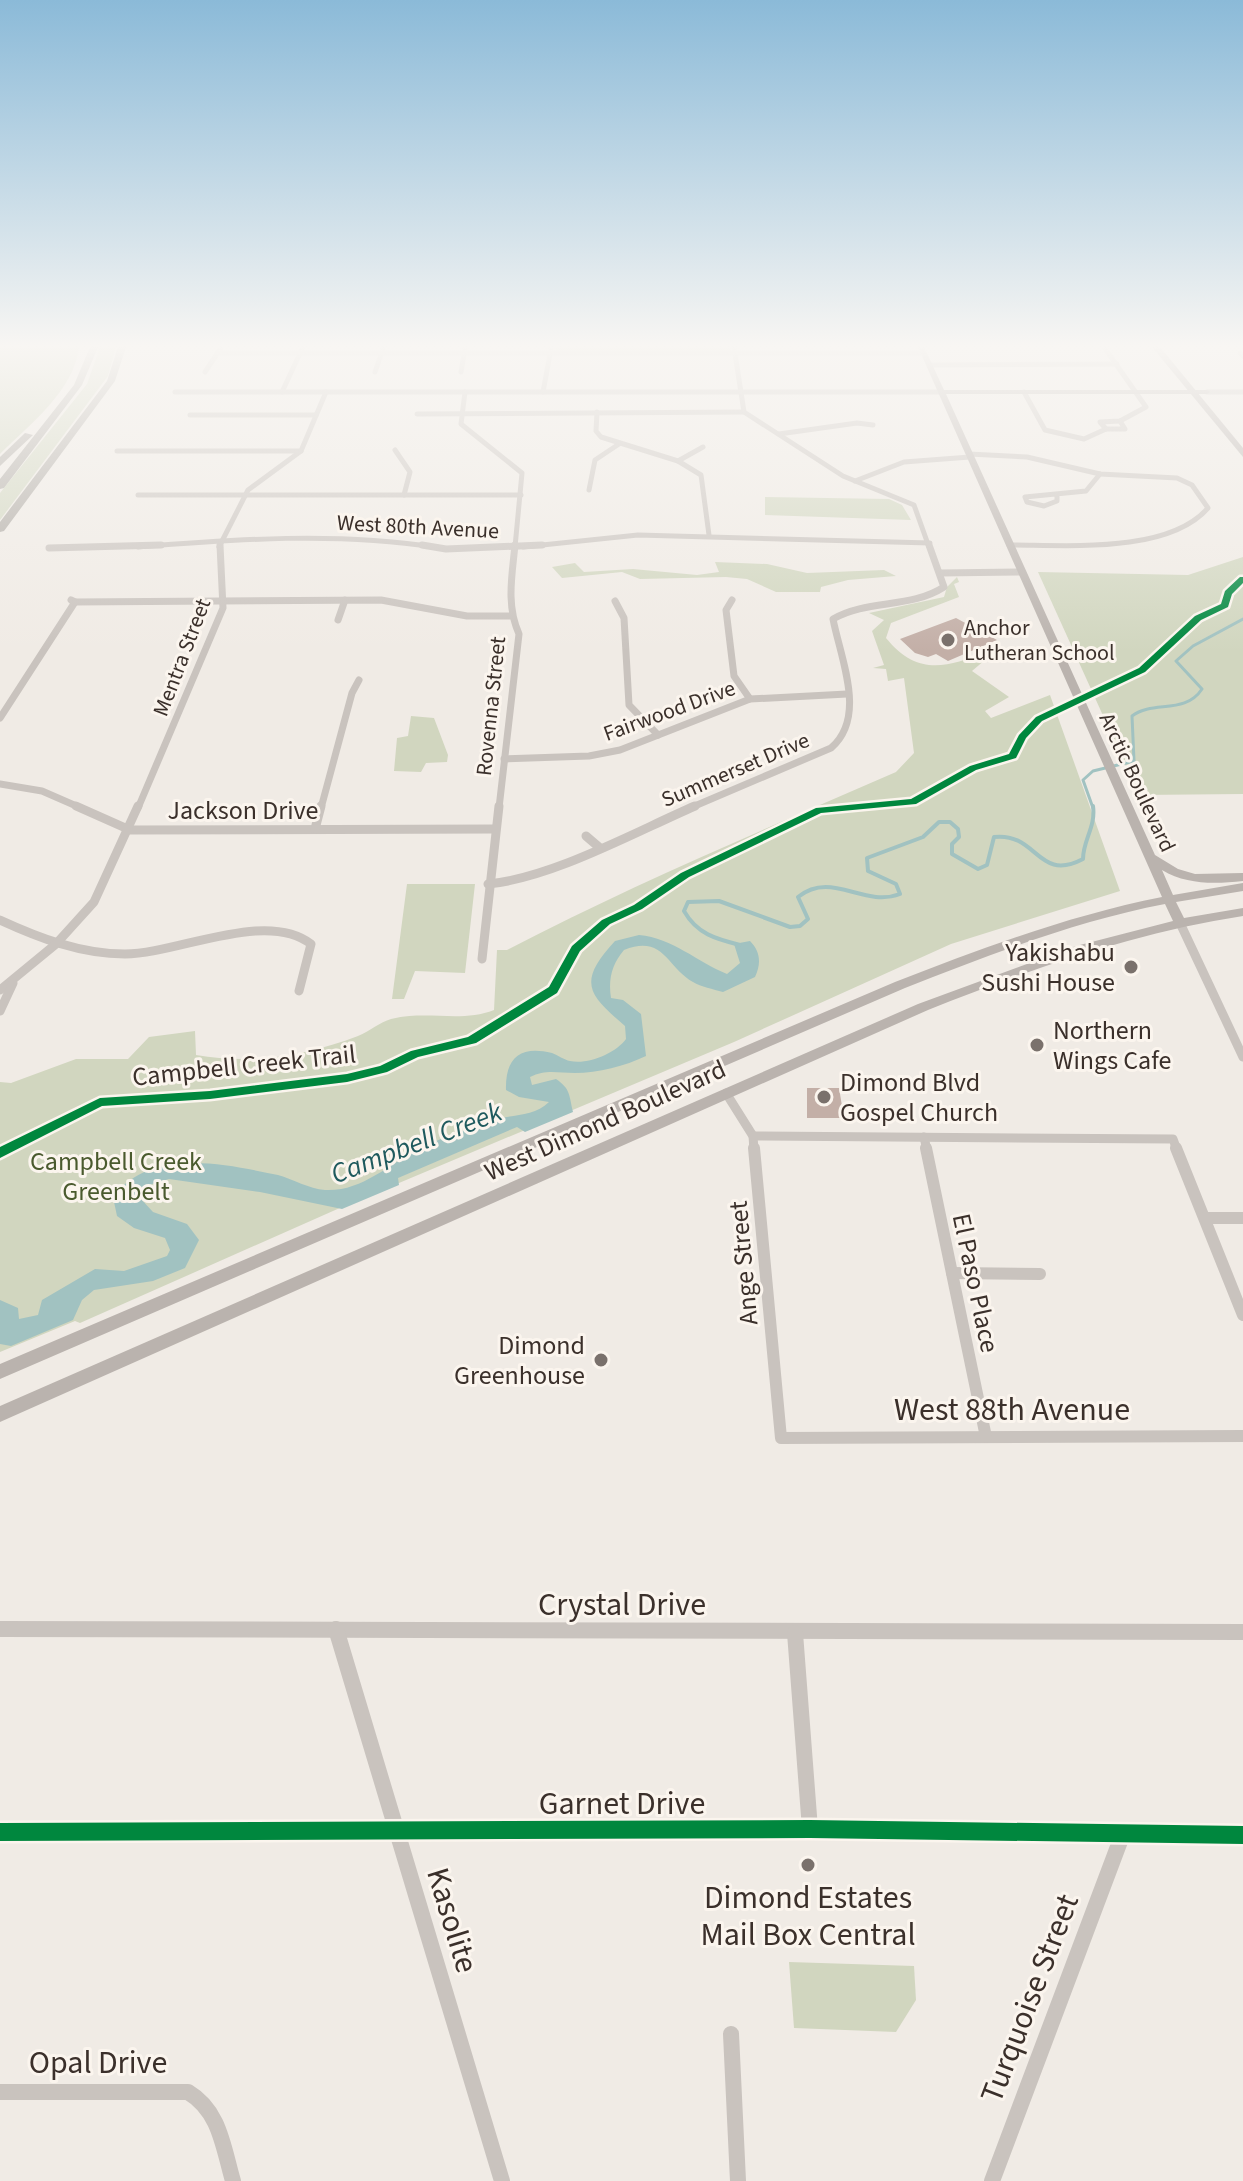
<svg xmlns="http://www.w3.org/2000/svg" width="1243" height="2181" font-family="'Source Sans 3',sans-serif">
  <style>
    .green { fill: #d1d6bf }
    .water { fill: #a1c2c1 }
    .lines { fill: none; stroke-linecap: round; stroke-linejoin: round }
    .stream-far1 { stroke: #a1c2c1; stroke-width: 3 }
    .stream { stroke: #a1c2c1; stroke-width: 4 }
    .building { fill: #c3afa7 }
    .street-far4 { stroke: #c9c3be; stroke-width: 5 }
    .street-far3 { stroke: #c9c3be; stroke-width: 7 }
    .street-far2 { stroke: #c9c3be; stroke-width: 9 }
    .street-far1 { stroke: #c9c3be; stroke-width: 12 }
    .street { stroke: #c9c3be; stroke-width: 16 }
    .secondary { fill: #bab3ae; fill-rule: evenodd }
    .primary { fill: #b8b1ad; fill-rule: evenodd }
    .highway { fill: #afaaa4; fill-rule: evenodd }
    .cycleway-casing { stroke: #fbf5ee; stroke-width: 5 }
    .cycleway { fill: #00873e; fill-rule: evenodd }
    .poi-dot { fill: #7a716c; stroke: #fbf5ee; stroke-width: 3 }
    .labels { text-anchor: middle; stroke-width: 6; stroke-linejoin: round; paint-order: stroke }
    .far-street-label { font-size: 22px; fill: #3b302b; stroke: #fbf5ee }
    .far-poi-label { font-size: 22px; fill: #3b302b; stroke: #fbf5ee; text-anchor: start }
    .street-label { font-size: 26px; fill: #3b302b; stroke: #fbf5ee }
    .poi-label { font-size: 26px; fill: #3b302b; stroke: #fbf5ee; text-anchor: end }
    .park-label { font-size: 26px; fill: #4a5a2e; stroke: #fbf5ee }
    .water-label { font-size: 28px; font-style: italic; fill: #1f5a5e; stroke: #fbf5ee }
    .near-street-label { font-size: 32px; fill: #3b302b; stroke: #fbf5ee }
    .near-poi-label { font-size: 32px; fill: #3b302b; stroke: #fbf5ee }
  </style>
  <rect width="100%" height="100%" fill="#f0ebe5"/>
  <!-- green -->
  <g class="green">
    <path d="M0,347H79C74,391 30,424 0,454Z"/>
    <path d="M100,347H116L108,376L0,520V493L87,384Z"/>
    <path d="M556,347H729L731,352L556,351Z"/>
    <path d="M765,497L889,499L902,505L911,520L765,515Z"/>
    <path d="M1243,557V794L1139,795L1038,572L1188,575Z"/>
    <path d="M715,562L767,564L807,573L884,570L896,576L848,580L821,587L820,592H776L747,579L726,577L640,579L622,572L562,578L552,567L575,563L584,572L633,569L697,575L719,572Z"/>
    <path d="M957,577L959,582L954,584L959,597L891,623L886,638C917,676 946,668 986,652L992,654L972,671L1009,697L985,711L991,718L1050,695L1120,891L951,944L734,1042L342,1207L80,1323L75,1321L0,1352V1082L11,1083L76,1059H128L149,1037L195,1031L196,1055C252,1065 305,1056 358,1036C370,1031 380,1022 391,1019C426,1010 462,1023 494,1010L497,950H507C633,884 766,829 896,772L914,753L904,678L888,681L886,669L873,668L884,665L872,631L884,620L869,613L944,597L947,587Z"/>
    <path d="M411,716L434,718L448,755L447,762L426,763L421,772L394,771L397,738L408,736Z"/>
    <path d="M407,884H475L465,973L415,971L404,999H392Z"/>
    <path d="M789,1962L914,1966L916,2000L896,2032L794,2028Z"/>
  </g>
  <!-- water -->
  <path class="water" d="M639,935C673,938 697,962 727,974L740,963L734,944L750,941C761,952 761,964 755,977L723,992C713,989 701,987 693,982C667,968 664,934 624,950C612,964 608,979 611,998L623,1000L641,1014L646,1056C625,1066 598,1073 575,1073C557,1073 546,1069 530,1077L532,1085L556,1079C571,1089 569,1096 573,1112L525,1132L517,1127L398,1178L399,1185L342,1209L260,1192L169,1179L152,1184L140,1198L153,1212L187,1224L199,1240L185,1268L153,1281L94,1290L82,1300L73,1320L11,1346L0,1344V1300L18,1308L19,1319L38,1315L42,1300L95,1269L124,1271L167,1256L170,1250L165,1238L134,1228L117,1216L113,1197C151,1147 224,1164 278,1175C293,1179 309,1189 325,1190C361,1192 388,1165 418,1149C443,1137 472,1127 498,1119C516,1114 535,1116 549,1102L519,1097L506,1090C505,1058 520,1045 552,1053C558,1055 564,1060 570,1061C588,1065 616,1053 626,1039L625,1026C589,995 576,983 615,941Z"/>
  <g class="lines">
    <!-- stream-far1 -->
    <path class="stream-far1" d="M1093,808L1083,780L1093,771L1134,761L1132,716C1153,700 1185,715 1202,689L1176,661L1193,646L1243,619"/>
    <!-- stream -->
    <path class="stream" d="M740,945C716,939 697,934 684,911L688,902L719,901L790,927L800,926L808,919L798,897C832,870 863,908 900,894L896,884L868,871L867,858L923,837L939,822H950L958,829L959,837L952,844V854L978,869L987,865L994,837C1038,832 1037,883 1083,859C1083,840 1096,827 1093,806"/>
  </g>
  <!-- building -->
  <g class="building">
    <path d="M956,618L997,640L948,661L936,654L928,657L915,653L900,639Z"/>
    <path d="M807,1088H839L844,1118H807Z"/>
  </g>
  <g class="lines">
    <!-- street-far4 -->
    <g class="street-far4">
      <path d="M734,347L744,412L843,476L914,505L929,547"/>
      <path d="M1104,347L1146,407L1120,421L1100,422L1106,429"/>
      <path d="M218,353H924"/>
      <path d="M1240,353L1243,356"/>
      <path d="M930,365L1117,364"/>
      <path d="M205,372L221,348"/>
      <path d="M375,372L383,349"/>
      <path d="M461,372L465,349"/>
      <path d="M175,392H942"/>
      <path d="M282,392L302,349"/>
      <path d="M465,392L461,424L522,473L515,547"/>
      <path d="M543,392L551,349"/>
      <path d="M1024,392L1045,430L1084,439L1106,429H1125L1120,421"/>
      <path d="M1207,392H1243"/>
      <path d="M597,412L596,431L601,437L678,461L701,475L709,535"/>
      <path d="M417,414L744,412"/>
      <path d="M190,415H316"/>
      <path d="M779,434L857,423L873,425"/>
      <path d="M395,450L410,472L404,495"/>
      <path d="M117,451H301"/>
      <path d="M969,454L1027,457L1100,474L1177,478L1192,485L1208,508C1168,554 1066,545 1009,545"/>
      <path d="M678,461L703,447"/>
      <path d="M855,481L904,462L970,457"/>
      <path d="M589,490L595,460L619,444"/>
      <path d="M138,495H521"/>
      <path d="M1057,496V501L1044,506L1027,502L1025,497L1086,491L1100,474"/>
      <path d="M138,547C236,539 337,532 434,547"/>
      <path d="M219,547L248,490L301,451L326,392"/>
      <path d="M523,547L638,535L930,543"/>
    </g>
    <!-- street-far3 -->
    <g class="street-far3">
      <path d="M422,545L446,549L542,545"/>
      <path d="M49,548L161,545"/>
      <path d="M940,573L1021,572"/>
      <path d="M732,600L726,610L734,676L750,699"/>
      <path d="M615,601L624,618L629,705L658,735"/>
      <path d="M75,602L381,600L467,616H511"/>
      <path d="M338,620L345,600"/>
      <path d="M0,718L75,602L71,600"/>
      <path d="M504,759L589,756L620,750L750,699L847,694"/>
      <path d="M0,784L42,791L81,808"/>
      <path d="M138,808L223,608L220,545"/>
      <path d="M321,808L352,693L359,680"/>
      <path d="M499,808L519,634C506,605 512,576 515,545"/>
      <path d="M690,808L831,748C867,717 841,660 833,619C868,599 910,609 944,587L929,545"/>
    </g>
    <!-- street-far2 -->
    <g class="street-far2">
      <path d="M76,806L130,830L494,829"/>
      <path d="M315,829L321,806"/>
      <path d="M586,836L600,848"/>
      <path d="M488,884C552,878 635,832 695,806"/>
      <path d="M0,920C39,938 81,954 125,954C177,954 266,909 311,944L299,991"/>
      <path d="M1180,923L1243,1057"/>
      <path d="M482,959L499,806"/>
      <path d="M0,990L56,944L94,902L138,806"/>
      <path d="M0,1011L13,983"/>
      <path d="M726,1093L753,1136L754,1150"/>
      <path d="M753,1136L1173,1139L1177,1150"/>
      <path d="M924,1137L927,1150"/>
    </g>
    <!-- street-far1 -->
    <g class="street-far1">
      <path d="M754,1148L781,1438L1243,1436"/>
      <path d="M926,1148L986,1437"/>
      <path d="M1176,1148L1243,1315"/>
      <path d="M1205,1218H1243"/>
      <path d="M952,1273L1040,1274"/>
    </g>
    <!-- street -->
    <g class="street">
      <path d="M0,1629L1243,1632"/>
      <path d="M336,1629L502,2181"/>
      <path d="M795,1633L810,1829"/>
      <path d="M0,1832L810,1829L1243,1835"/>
      <path d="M731,2034L738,2181"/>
      <path d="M0,2092H188C220,2111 223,2147 233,2181"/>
      <path d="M992,2181L1122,1836"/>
    </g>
    <!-- secondary -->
    <path class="secondary" d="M918,347H924L944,390H1207L1210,392L1207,394H946L1155,855L1178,869L1195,874L1243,873V881C1215,884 1187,885 1162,870L1173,895L1243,883V891L1176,902L1184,918L1243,908V916C1133,933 1031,969 928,1010L0,1422V1406L918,1004L1076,946L1173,921L1165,904C1076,921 989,955 905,988L0,1379V1364L895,982C982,948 1071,915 1162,897Z"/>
    <!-- primary -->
    <path class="primary" d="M1152,347H1160L1243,448V457Z"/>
    <!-- highway -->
    <g class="highway">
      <path d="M90,347H98L82,385L4,488L0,489V479L74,385Z"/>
      <path d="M118,347H126L115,381L4,531L0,532V522L107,381Z"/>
      <path d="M25,433L33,435L0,466V457Z"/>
    </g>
    <!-- cycleway casing -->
    <g class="cycleway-casing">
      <g id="cycleway">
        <path d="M1240,577H1243V583L1232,594L1228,607L1201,620L1145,672L1042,721L1026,738L1016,758L976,770L916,804L821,813L689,877L642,909L610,924L580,951L557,993L476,1043L418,1057L387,1072L347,1082L210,1099L102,1106L0,1158V1147L100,1098L210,1091L347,1074L380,1066L411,1051L468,1037L549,987L572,946L602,920L634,905L681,873L816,808L911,799L970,766L1009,754L1019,735L1036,717L1139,668L1195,616L1221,604L1225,591Z"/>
        <path d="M810,1820L1243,1826V1844L810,1838L0,1841V1823Z"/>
      </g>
    </g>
    <!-- cycleway -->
    <use href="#cycleway" class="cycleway"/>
  </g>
  <!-- sky -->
  <linearGradient id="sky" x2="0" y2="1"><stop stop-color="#8bbad8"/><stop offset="0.53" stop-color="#f8f6f3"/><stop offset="1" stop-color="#f8f6f3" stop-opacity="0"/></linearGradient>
  <rect width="1243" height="652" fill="url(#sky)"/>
  <!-- markers -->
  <g class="poi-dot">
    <circle cx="948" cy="640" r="8"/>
    <circle cx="1131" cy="967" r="8"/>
    <circle cx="1037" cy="1045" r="8"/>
    <circle cx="824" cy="1097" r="8"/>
    <circle cx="601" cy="1360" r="8"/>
    <circle cx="808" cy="1865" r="8"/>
  </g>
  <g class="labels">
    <!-- far-street labels -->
    <g class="far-street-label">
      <text transform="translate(418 526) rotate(3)" y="8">West 80th Avenue</text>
      <text transform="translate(181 657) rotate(-69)" y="8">Mentra Street</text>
      <text transform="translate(490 706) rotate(-84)" y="8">Rovenna Street</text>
      <text transform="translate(669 710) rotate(-20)" y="8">Fairwood Drive</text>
      <text transform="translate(735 769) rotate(-23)" y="8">Summerset Drive</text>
      <text transform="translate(1138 782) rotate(65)" y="8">Arctic Boulevard</text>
    </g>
    <!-- far-poi labels -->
    <g class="far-poi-label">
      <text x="964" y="635">Anchor<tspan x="964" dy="25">Lutheran School</tspan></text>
    </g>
    <!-- street labels -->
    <g class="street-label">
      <text x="243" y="819">Jackson Drive</text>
      <text transform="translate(244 1065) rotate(-6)" y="9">Campbell Creek Trail</text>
      <text transform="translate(605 1120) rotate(-24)" y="9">West Dimond Boulevard</text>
      <text transform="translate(743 1263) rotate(-95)" y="9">Ange Street</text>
      <text transform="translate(976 1283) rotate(78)" y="9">El Paso Place</text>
    </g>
    <!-- poi labels -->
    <g class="poi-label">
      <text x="1115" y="961">Yakishabu<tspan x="1115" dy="30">Sushi House</tspan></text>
      <text x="1053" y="1039" text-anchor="start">Northern<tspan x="1053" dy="30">Wings Cafe</tspan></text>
      <text x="840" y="1091" text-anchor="start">Dimond Blvd<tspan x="840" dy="30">Gospel Church</tspan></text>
      <text x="585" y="1354">Dimond<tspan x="585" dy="30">Greenhouse</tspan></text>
    </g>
    <!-- park labels -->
    <g class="park-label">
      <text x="116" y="1170">Campbell Creek<tspan x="116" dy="30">Greenbelt</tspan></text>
    </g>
    <!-- water labels -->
    <g class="water-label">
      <text transform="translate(416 1142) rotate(-21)" y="10">Campbell Creek</text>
    </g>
    <!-- near-street labels -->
    <g class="near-street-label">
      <text x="1012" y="1420">West 88th Avenue</text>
      <text x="622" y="1615">Crystal Drive</text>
      <text x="622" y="1814">Garnet Drive</text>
      <text transform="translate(453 1920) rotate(73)" y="11">Kasolite</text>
      <text transform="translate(1029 1998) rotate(-69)" y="11">Turquoise Street</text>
      <text x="98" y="2073">Opal Drive</text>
    </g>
    <!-- near-poi labels -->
    <g class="near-poi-label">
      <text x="808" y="1908">Dimond Estates<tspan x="808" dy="37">Mail Box Central</tspan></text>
    </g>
  </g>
</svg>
